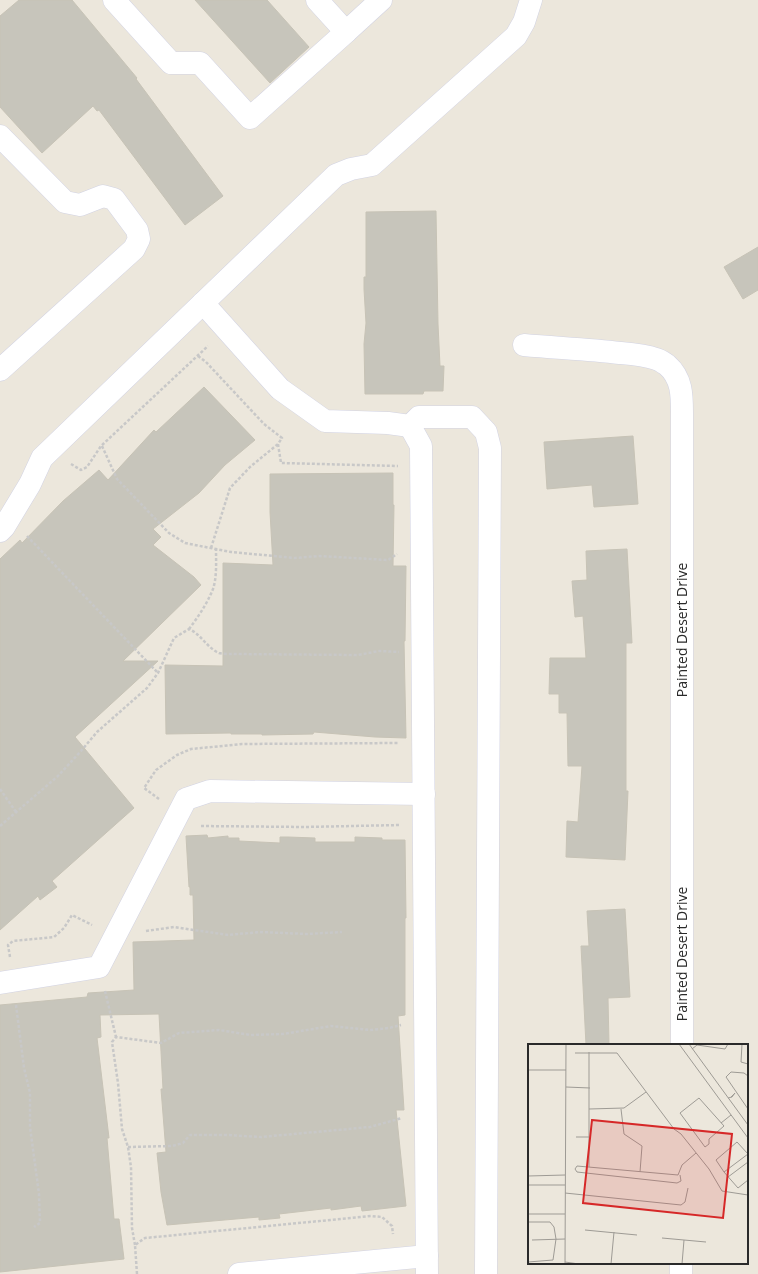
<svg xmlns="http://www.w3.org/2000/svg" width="758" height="1274" font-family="'Open Sans',sans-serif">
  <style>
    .building { fill: #c7c5bb; stroke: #c7c3b6 }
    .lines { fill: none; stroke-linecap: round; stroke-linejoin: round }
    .minor-casing { stroke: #d2d3e3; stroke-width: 23 }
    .path { stroke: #c8c8c8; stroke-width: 2.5; stroke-dasharray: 3 2; stroke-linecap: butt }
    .minor { stroke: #fff; stroke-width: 22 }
    .labels { text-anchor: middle; stroke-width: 4; stroke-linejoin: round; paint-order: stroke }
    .street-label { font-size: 14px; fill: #2a2a2a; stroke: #fff }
    .inset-road { fill: none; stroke: #9e9b95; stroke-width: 1 }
    .view { fill: #d62828; fill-opacity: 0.15; stroke: #d62828; stroke-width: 2 }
    .inset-edge { fill: none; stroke: #2a2a2a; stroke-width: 2 }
  </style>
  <rect width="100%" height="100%" fill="#ece7dc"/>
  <!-- building -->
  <g class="building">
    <path d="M19,0H72L137,78L136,79L223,196L185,225L99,110L97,111L93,106L42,153L0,107V16Z"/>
    <path d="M195,0H267L309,47L270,83Z"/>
    <path d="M436,211L438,324L440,366H444L443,391H424L423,394H365L364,344L366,323L364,289V277H366V212Z"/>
    <path d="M758,247V290L743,299L724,267Z"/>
    <path d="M204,387L255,440L225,465L199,493L153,529L161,537L153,545L194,577L201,585L123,661H158L75,737L134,808L52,881L57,887L40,900L38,896L0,930V559L20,540L22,543L63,501L99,470L108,480L154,430L156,432Z"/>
    <path d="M633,436L638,504L594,507L592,485L547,489L544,442Z"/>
    <path d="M393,473V505H394L393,566H406L405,641H404L406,738L375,737L314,732L313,734L262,735V734H231V733L166,734L165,665L223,666V563L273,565L270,512V474Z"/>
    <path d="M627,549L632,643H626V791H628L625,860L566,857L567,821L578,822L582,766H568L567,713H559V694H549L550,658H586L583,616L575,617L572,581L587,580L586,551Z"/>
    <path d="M207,835L208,838L228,836V838H239V841L280,843V837H288L315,838V842H355V837L382,838V840H405L406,918H405V1015L398,1016L404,1110H396L406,1206L362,1211L361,1206L331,1210V1208L279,1214L280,1218L259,1220V1217L167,1225L161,1192L157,1153L166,1152L161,1089H163L159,1014L100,1015L101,1037L97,1038L109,1138H107L114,1219H119L124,1259L0,1272V1005L87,997L88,993L134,990L133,942L194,940L193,895H190V887H189L186,836Z"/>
    <path d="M625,909L630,997L608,998L609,1045H586L581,946H589L587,911Z"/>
  </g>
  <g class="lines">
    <!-- minor casing -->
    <g class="minor-casing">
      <g id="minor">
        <path d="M114,0L171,63H200L250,118L346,32L317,0"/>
        <path d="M346,32L381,0"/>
        <path d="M0,136L65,202L80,205L103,196L114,199L137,230L139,239L134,249L0,370"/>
        <path d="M203,303L280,389L325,421L388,423L410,426"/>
        <path d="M524,345C556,348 588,349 620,353C632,354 645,355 656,359C660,360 664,363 667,365C682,378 682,395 682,413V1045"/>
        <path d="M410,426L419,417H472L486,432L490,448L486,1274"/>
        <path d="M410,426L421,446L427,1274"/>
        <path d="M0,531L4,527L30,484L42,458L336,175L351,169L372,165L516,36L524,22L531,0"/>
        <path d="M0,983L99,967L186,799L210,791L424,794"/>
        <path d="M239,1274L427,1256"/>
        <path d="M681,1274V1263"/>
      </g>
    </g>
    <!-- path -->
    <g class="path">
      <path d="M198,356L206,362L264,424L282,438L278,444L281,463L398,466"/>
      <path d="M102,446L117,479L169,533L185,543L231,552L295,558L319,556L388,560L397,554"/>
      <path d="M71,464L81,470L87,467L101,446L208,346"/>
      <path d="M27,536L158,673"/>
      <path d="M211,548L230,488L250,467L278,444"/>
      <path d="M189,629C198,617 207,604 213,589C217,577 216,562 216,549"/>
      <path d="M0,789L16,812"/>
      <path d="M159,799L144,788L156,770L177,755L191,749L242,744L399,743"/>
      <path d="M0,826L58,776L81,751L97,732L147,688L158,673L174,638L189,629C201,634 207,648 219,653C222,654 228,654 232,654L358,655L379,651L399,652"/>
      <path d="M201,826L304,827L400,825"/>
      <path d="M146,931L174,927L228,935L260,932L307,934L342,932"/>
      <path d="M10,957L8,945L13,941L54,937L64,928L72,915L92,925"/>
      <path d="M105,991L116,1037"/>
      <path d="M16,1005L24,1068L30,1093V1127L39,1194L40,1223L34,1227"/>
      <path d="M128,1147L172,1146L183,1143L190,1135H227L261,1137L370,1127L402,1118"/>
      <path d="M135,1245L132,1228L131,1167L128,1147L122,1129L118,1083L112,1042L116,1037L161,1043L179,1033L219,1030L251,1035L283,1034L331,1026L370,1030L389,1028L401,1025"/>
      <path d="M137,1274L135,1245L145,1238L371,1216L382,1217L392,1226L393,1234"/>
    </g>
    <!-- minor -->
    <use href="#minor" class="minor"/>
  </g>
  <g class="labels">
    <!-- street labels -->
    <g class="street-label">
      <text transform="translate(682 630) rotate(-90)" y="5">Painted Desert Drive</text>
      <text transform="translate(682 954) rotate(-90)" y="5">Painted Desert Drive</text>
    </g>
  </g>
  <!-- overview -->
  <g transform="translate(528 1044)">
    <rect width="220" height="220" fill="#ece7dc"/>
    <path class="inset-road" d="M151,0L220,94M161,0L220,81M214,0L213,18L220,20M164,5L169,1L197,5L200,0M47,9H89L146,85L153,90L181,125L194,147L220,151M0,26H38M220,32L216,29L203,28L198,33L220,65M38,43L62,44M171,54L196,82L181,95V100L177,103L152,69ZM200,54L204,53L207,49L203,53M61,65L96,64L118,48M93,65L96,90L114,102L112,128M193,79L203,71M48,93H61M209,98L220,110L196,128L188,116ZM61,123V8M196,128L210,144L220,136M152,131L153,137L149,139L49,128L47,125L49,122L150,131L154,121L168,109M0,132L37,131M200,133L220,118M0,141H37M37,149L153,161L157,158L160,144M0,170H37M0,178H22L26,183L28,195L25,216L0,218M57,186L109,191M134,194L178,198M4,196L37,195M37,218L51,220M37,220L38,0M83,220L86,188M154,220L156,196"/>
    <path class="view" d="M64,76L204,90L195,174L55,159Z"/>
    <rect width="220" height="220" class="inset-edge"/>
  </g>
</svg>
